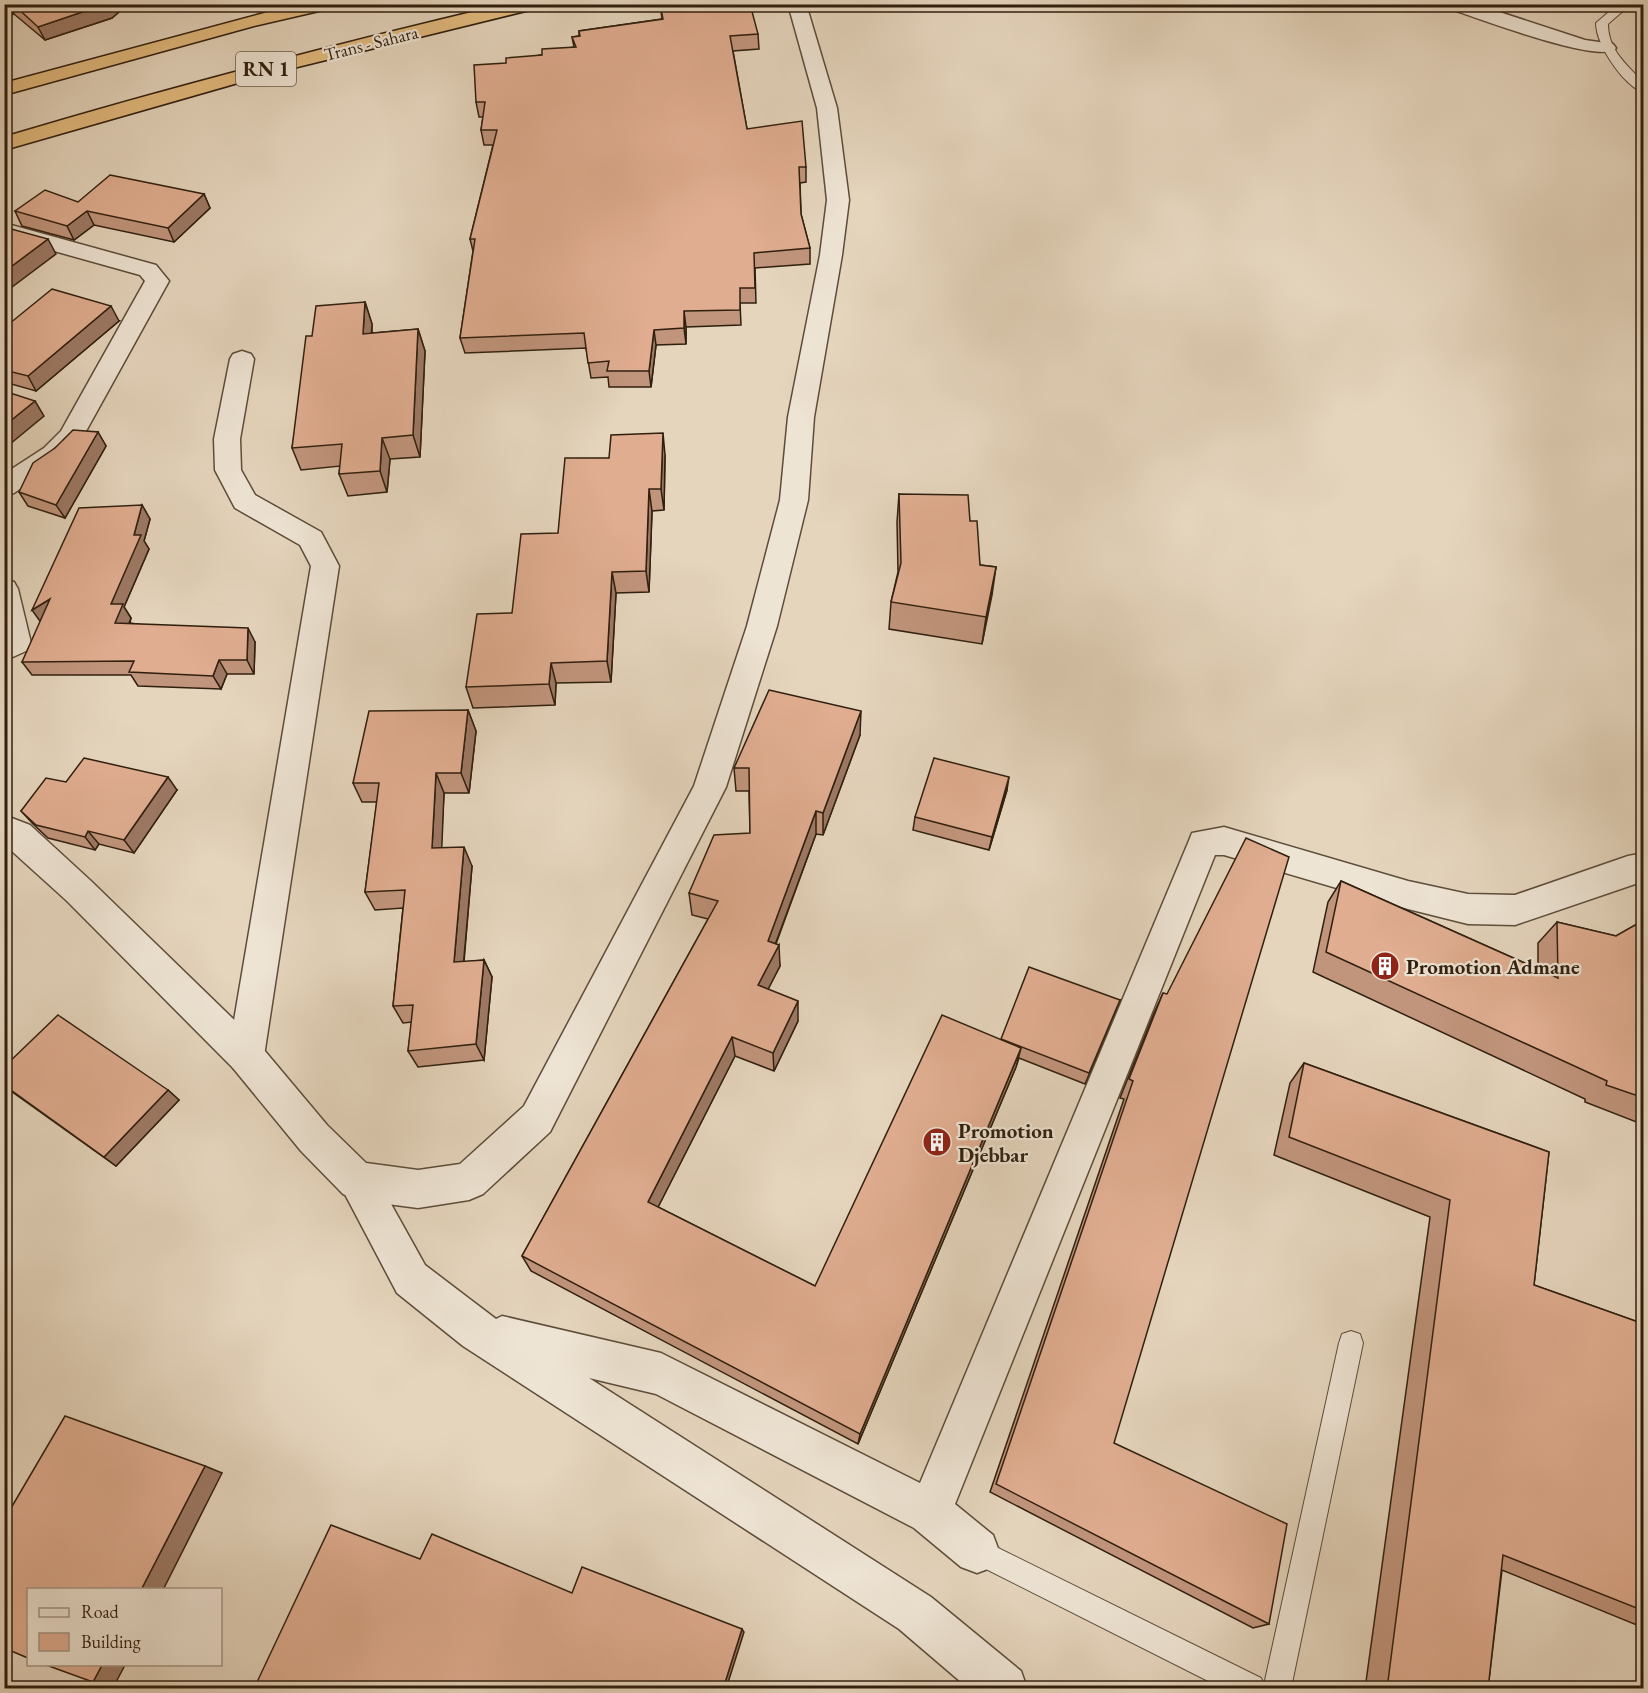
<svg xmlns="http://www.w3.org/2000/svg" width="1648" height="1693" font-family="'EB Garamond',serif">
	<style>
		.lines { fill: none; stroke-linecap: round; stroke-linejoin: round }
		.service-casing { stroke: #5d4c3a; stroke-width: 2 }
		.minor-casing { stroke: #5d4c3a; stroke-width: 3 }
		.tertiary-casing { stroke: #5d4c3a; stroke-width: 3 }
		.trunk-casing { stroke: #301f0f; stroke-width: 3 }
		.service { fill: #eee4d4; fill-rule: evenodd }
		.minor { fill: #eee4d4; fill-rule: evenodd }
		.tertiary { fill: #eee4d4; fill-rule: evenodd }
		.trunk { fill: #e2ba7e; fill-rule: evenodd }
		.wall { fill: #c1957c; stroke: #301f0f; stroke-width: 1.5 }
		.shaded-wall { fill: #9d7965; stroke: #301f0f; stroke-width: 1.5 }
		.building { fill: #e0ad90; stroke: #301f0f; stroke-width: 1.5 }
		.labels { text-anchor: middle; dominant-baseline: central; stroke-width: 4.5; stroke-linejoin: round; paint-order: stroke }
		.far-street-label { font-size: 18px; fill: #301f0f; stroke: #eee4d4 }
		.shield { fill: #eee4d4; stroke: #695a4a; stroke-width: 1.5 }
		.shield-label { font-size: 20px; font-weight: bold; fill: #301f0f }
		.poi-label { font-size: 21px; font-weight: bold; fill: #301f0f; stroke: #eee4d4; text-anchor: start }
	</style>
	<rect width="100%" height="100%" fill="#e5d5bd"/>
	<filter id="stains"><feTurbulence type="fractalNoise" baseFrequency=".00333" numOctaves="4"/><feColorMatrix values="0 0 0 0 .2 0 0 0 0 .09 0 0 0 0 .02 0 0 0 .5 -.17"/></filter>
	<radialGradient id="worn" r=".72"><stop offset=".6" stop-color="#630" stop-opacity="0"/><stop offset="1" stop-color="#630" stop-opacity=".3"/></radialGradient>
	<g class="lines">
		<g class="service-casing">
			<g id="service">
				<path d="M1618 4H1631L1608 24C1608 50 1627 65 1644 83V93C1623 85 1596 45 1596 23Z"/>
				<path d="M1351 1331 1360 1334 1363 1343 1291 1688H1222L968 1560 964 1551 968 1542 977 1538 986 1542 1261 1678 1264 1685 1339 1343 1342 1334Z"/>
			</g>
		</g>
		<g class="minor-casing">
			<g id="minor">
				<path d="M1446 4H1475L1585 40 1613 44 1616 48C1603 66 1472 16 1448 8Z"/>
				<path d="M4 223 156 265 169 281 80 442 62 460 14 493 4 496V474L44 448 61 431 145 281 140 275 4 237Z"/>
				<path d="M242 351 251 354 254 359 240 439 241 470 255 495 321 532 339 566 264 1056 259 1068 246 1073 233 1068 228 1056 311 566 300 545 235 508 215 470 214 439 230 359 233 354Z"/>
				<path d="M4 579 14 582 18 589 31 643 26 651 4 661Z"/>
				<path d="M1224 827 1408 881 1468 894 1515 895 1628 856 1644 853V881L1515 925 1468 924 1408 909 1224 855H1215L955 1504 993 1535 999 1551 993 1567 977 1573 961 1567 914 1528 656 1394 589 1378 931 1597 1021 1671 1027 1688H968L899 1629 463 1346 397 1293 338 1181 343 1168 357 1162 371 1168 425 1265 496 1319 502 1316 661 1353 920 1483 1188 843 1192 833Z"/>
			</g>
		</g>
		<g class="tertiary-casing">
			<path id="tertiary" d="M788 4H806L837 108 849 200 842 255 814 417 808 500 777 626 726 787 550 1132 483 1194 469 1200 418 1208 357 1200 343 1194 301 1151 233 1068 67 901 4 844V815L30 825 91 881 259 1044 327 1125 366 1163 418 1170 460 1164 524 1106 694 786 747 626 780 500 788 417 820 255 827 200 817 108Z"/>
		</g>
		<g class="trunk-casing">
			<g id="trunk">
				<path d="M298 4H334L332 8 254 26 4 95V83Z"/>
				<path d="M505 4H540L538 8 273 73 4 150V137C170 87 337 44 505 4Z"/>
			</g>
		</g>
		<use href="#service" class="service"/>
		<use href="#minor" class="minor"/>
		<use href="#tertiary" class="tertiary"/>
		<use href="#trunk" class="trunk"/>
	</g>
	<g class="wall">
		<path d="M4 4H128L112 18 45 40 14 14 4 17Z"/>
		<path d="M660 4 758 34 759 49 733 51 747 129 806 167V182L800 183 801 214 810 248V264L755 268 756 303H740L741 325 686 327V344L656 345 651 387H609L608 377 591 378 586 348 465 353 460 338 473 251 470 239 493 145H484L481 130 483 117H479L476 102 506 63 574 47 572 37 579 36V31L662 19Z"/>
		<path d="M204 194 210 208 174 242 94 225 74 240 22 226 15 211 78 202Z"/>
		<path d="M365 302 372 324V333L418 329 425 351 420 457 390 459 387 492 348 496 339 474 340 466 301 470 292 448 312 336Z"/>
		<path d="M119 321 36 391 4 382V328Z"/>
		<path d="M98 432 106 446 65 518 28 506 19 492 55 448Z"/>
		<path d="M665 455 664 510 652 511 649 592 616 593 611 682 556 683 555 705 473 708 466 687 512 613 558 533 609 458Z"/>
		<path d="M899 494 970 521 980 565 996 567 982 644 889 629 891 602 898 572 897 522Z"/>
		<path d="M142 505 150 519 144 541 149 549 124 607 131 618 130 623 255 642 254 674H227L221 689 138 686 131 675H32L22 662Z"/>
		<path d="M468 710 476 731 469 793H444L441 848 472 866 464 962 484 960 492 977 484 1060 418 1067 408 1051 412 1022 403 1023 393 1006 403 908 375 910 365 892 377 802H362L353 783Z"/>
		<path d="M860 735 823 835 816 834 776 944 780 966 768 989 798 1021 774 1071 735 1056 658 1207 815 1286 1001 1040 1120 1000 1085 1084 1019 1058 1016 1067 858 1444 531 1271 522 1256 708 919 692 915 689 893 750 833 749 791H736L734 768Z"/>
		<path d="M66 782 177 790 134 853 99 844 95 850 48 838 33 824 21 811Z"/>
		<path d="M1007 790 989 850 913 830 915 817Z"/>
		<path d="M1341 881 1538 969V943L1557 922 1616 936 1644 920V1125L1585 1102V1099L1313 972 1328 902Z"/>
		<path d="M1163 993 1114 1443 1269 1624 1253 1628 990 1492 1124 1099 1120 1098 1154 1013Z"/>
		<path d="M1304 1063 1549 1152 1534 1285 1644 1324V1628L1502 1570 1488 1689H1365L1430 1217 1274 1155 1290 1083Z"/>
		<path d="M4 1067 168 1090 179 1100 116 1166 4 1086Z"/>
	</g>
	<g class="shaded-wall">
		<path d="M4 4H10L14 14 4 17Z"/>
		<path d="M106 4H128L112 18 45 40 38 27Z"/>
		<path d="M204 194 210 208 174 242 168 228Z"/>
		<path d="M87 211 94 225 74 240 67 226Z"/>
		<path d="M48 239 56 254 4 293V272Z"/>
		<path d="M365 302 372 324 370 356 363 334Z"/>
		<path d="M111 306 119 321 36 391 28 376Z"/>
		<path d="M684 311 686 327V344L684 328Z"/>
		<path d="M418 329 425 351 420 457 413 435Z"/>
		<path d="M654 330 656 345 651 387 649 371Z"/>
		<path d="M35 401 44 416 4 449V426Z"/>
		<path d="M98 432 106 446 65 518 56 505Z"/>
		<path d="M663 433 665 455 664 510 661 489Z"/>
		<path d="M382 438 390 459 387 492 380 471Z"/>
		<path d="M649 489 652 511 649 592 646 571Z"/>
		<path d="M142 505 150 519 144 541 149 549 124 607 131 618 124 636 115 623 111 604 134 535Z"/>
		<path d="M996 567 992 595 982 644 986 617Z"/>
		<path d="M612 572 616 593 611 682 607 661Z"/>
		<path d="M50 599 42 624 32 610Z"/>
		<path d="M248 628 255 642 254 674 247 660Z"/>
		<path d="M219 660 227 674 221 689 213 676Z"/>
		<path d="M551 663 556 683 555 705 549 684Z"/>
		<path d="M468 710 476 731 469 793 461 773Z"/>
		<path d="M861 711 860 735 823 835V813Z"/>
		<path d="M436 773 444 793 441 867 432 848Z"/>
		<path d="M168 777 177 790 134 853 124 840Z"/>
		<path d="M1009 777 1007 790 989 850 992 837Z"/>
		<path d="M816 811V834L769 961 768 941Z"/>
		<path d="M88 831 99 844 95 850 85 837Z"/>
		<path d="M464 847 472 866 462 980 454 962Z"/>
		<path d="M779 945 780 966 760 1005 758 985Z"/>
		<path d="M484 960 492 977 484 1060 476 1044Z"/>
		<path d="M798 1001V1021L774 1071 773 1053Z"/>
		<path d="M732 1037 735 1056 653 1217 648 1202Z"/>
		<path d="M1021 1048 1016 1067 858 1444 860 1434Z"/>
		<path d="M168 1090 179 1100 116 1166 104 1157Z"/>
		<path d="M205 1466 222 1473 163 1590H141Z"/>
		<path d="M742 1629 744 1632 726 1689H723Z"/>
		<path d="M102 1665H125L115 1684 93 1682Z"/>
	</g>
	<g class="building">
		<path d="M13 4H106L38 27Z"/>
		<path d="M660 4H750L758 34 730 36 747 129 802 121 806 167H799L801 214 810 248 754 253 755 288H740V310L684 311V328L654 330 649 371H607L609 361 588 363 584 333 460 338 475 239H470L497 130H481L485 102H476L474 65 506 63V58L542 55V49L576 47 572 37 580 36 579 31 663 19Z"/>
		<path d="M110 175 204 194 168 228 87 211 67 226 15 211 45 190 78 202Z"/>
		<path d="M4 227 48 239 4 272Z"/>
		<path d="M52 289 111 306 28 376 4 370V328Z"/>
		<path d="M365 302 363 334 418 329 413 435 382 438 380 471 339 474 342 444 292 448 306 336H312L316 306Z"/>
		<path d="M4 391 35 401 4 426Z"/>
		<path d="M73 430 98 432 56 505 19 492 33 463 55 448Z"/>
		<path d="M663 433 661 489H649L646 571 612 572 607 661 551 663 549 684 466 687 477 614 512 613 521 534 558 533 565 458H609L611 435Z"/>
		<path d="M899 494 968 495 970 521H977L980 565 996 567 986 617 891 602 901 563Z"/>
		<path d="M142 505 134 535H141L111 604H123L115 623 248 628 247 660H219L213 676 129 672 134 661 22 662 50 599 32 610 79 508Z"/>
		<path d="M769 690 861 711 823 813 816 811 768 941 779 945 758 985 798 1001 773 1053 732 1037 648 1202 815 1286 942 1015 1021 1048 860 1434 522 1256 718 901 689 893 714 835 750 833 749 768H734Z"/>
		<path d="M468 710 461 773H436L432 848 464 847 454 962 484 960 476 1044 408 1051 413 1005 393 1006 405 890 365 892 379 783H353L369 711Z"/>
		<path d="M84 758 168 777 124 840 88 831 85 837 36 825 21 811 46 778 66 782Z"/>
		<path d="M934 758 1009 777 992 837 915 817Z"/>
		<path d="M1246 838 1289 857 1114 1443 1287 1524 1269 1624 996 1484 1133 1081 1129 1079 1163 993 1167 994Z"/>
		<path d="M1341 881 1558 978 1557 922 1616 936 1644 920V1098L1606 1085 1607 1081 1326 952Z"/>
		<path d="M1029 967 1120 1000 1089 1073 1001 1039Z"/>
		<path d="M58 1015 168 1090 104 1157 4 1085V1067Z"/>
		<path d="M1304 1063 1549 1152 1534 1285 1644 1324V1611L1503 1555 1488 1689H1387L1450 1200 1289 1137Z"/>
		<path d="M65 1416 205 1466 141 1590H28V1658L4 1648V1520Z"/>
		<path d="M331 1525 420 1559 432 1534 572 1593 582 1567 742 1629 723 1689H273L257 1682Z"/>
		<path d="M46 1665H102L93 1682Z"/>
	</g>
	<defs>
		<g id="building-disc" transform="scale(1.5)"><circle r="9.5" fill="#8f2418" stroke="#eee4d4"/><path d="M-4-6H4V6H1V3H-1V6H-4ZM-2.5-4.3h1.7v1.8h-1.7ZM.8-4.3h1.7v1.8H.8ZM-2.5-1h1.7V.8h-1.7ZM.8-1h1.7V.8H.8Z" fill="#fff"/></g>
	</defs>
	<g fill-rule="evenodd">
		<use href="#building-disc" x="1385" y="966"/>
		<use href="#building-disc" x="937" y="1142"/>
	</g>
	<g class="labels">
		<g class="far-street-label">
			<text transform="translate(371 43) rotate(-14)">Trans - Sahara</text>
		</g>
		<rect class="shield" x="236" y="52" width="60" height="34" rx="4.5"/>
		<g class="shield-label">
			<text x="266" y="69">RN 1</text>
		</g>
		<g class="poi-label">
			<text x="1406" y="966">Promotion Admane</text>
			<text x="958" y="1130">Promotion<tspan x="958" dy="24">Djebbar</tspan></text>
		</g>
	</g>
	<rect width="1648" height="1693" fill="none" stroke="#e5d5bd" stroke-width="24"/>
	<rect x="6" y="6" width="1636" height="1681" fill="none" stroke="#301f0f" stroke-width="3"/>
	<rect x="12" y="12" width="1624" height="1669" fill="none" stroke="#301f0f" stroke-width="1.5"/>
	<rect x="27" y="1588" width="195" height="78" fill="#eee4d4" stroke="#a29585" stroke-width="1.5"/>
	<rect x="39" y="1608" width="30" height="9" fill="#eee4d4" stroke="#a29585" stroke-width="1.5"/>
	<text x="81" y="1618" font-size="18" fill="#301f0f">Road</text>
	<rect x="39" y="1633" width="30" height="18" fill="#e0ad90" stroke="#a29585" stroke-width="1.5"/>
	<text x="81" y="1648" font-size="18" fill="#301f0f">Building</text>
	<rect width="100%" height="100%" filter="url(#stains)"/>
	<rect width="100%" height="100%" fill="url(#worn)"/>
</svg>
